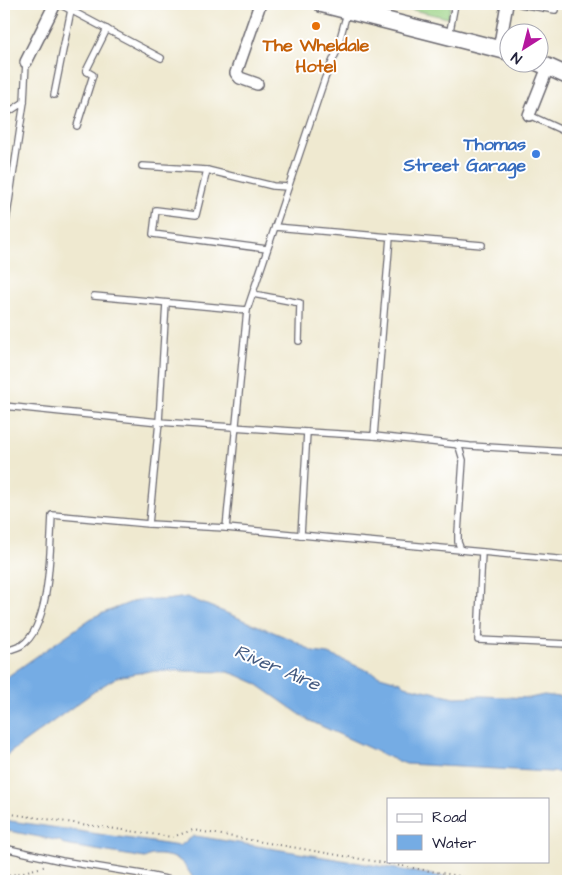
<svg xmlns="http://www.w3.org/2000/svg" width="572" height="885" font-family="'Architects Daughter',sans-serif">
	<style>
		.green { fill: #99d183; stroke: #5e7a5f }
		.water { fill: #75ace4; stroke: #4c6790 }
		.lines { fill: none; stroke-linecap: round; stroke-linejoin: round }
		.lane-casing { stroke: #6a686f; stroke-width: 8 }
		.street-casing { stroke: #6a686f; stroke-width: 14 }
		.secondary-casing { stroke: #6a686f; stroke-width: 19 }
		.path { stroke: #6a686f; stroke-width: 2; stroke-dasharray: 1 4; stroke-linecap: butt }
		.lane { stroke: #fff; stroke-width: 5.5 }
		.street { stroke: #fff; stroke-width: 11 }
		.secondary { stroke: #fff; stroke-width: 16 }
		.food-dot { fill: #e8710a; stroke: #fff; stroke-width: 2 }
		.shop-dot { fill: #3f7fe0; stroke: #fff; stroke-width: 2 }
		.labels { text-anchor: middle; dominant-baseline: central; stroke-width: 4; stroke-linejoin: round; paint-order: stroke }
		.food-label { font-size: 18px; font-weight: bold; fill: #c56008; stroke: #fff }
		.shop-label { font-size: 18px; font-weight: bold; fill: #366cbe; stroke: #fff; text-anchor: end }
		.water-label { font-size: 19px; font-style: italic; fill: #43597f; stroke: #fff }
	</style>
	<rect width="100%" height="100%" fill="#fff"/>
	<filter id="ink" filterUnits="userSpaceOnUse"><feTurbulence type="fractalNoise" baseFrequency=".02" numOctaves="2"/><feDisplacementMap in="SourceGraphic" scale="10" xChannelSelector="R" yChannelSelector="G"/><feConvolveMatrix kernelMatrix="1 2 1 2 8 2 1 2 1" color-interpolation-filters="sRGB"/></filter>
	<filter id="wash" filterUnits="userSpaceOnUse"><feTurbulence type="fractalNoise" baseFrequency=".0096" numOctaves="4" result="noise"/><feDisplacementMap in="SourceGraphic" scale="20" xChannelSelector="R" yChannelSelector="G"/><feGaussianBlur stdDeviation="1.12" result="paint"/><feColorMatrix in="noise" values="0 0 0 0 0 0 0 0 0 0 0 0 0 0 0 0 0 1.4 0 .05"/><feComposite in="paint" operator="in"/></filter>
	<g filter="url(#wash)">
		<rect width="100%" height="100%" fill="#efe9d0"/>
		<path class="green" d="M387 4H451L448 18Z"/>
		<g class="water">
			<path d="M187 597 293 640 313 652 329 654 380 676 401 682 405 686 455 697 482 696 530 698 544 695 568 698V773L406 764 391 758 308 720 255 683 237 675 228 672 183 671H150L117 677 99 688 4 757V679L93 617 137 600H166Z"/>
			<path d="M4 820 179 846 194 836 202 837 469 881H195C183 863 183 858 161 855 154 855 151 854 145 858L65 845 60 841 4 830Z"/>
		</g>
	</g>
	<g filter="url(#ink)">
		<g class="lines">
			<g class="lane-casing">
				<g id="lane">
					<path d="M59 4 161 58"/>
					<path d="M520 4 555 10 556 4"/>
					<path d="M347 13 336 53 325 78 247 310 226 528 568 560"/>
					<path d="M449 36 455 4"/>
					<path d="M54 95 71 10"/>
					<path d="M4 115 24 102"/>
					<path d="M529 115 568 133"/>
					<path d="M77 126 93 75 86 71 107 29"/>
					<path d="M142 166 207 170 273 186 288 187"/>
					<path d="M207 170 196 215 156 210 153 234 267 249"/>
					<path d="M275 227 390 237 374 436 307 432 301 535"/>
					<path d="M4 235 24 102 26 62"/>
					<path d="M390 237 482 245"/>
					<path d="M253 294 300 303 299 341"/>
					<path d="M94 296 247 310"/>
					<path d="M166 303 159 422 307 432"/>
					<path d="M4 406 159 422 149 524"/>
					<path d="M374 436 470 446 568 452"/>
					<path d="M456 444 459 447 463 460 458 533V542L461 550"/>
					<path d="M482 552 478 640 568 644"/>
					<path d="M4 652C9 650 17 648 22 645 51 626 50 547 52 515L149 524 226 528"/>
					<path d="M4 848 62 861 142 874 175 881"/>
				</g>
			</g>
			<g class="street-casing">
				<g id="street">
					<path d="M499 49 507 4"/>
					<path d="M26 62 55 4"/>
					<path d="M257 84 240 78 236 73 260 4"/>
					<path d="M529 115 548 67"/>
				</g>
			</g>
			<g class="secondary-casing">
				<g id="secondary">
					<path d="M322 4 510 52"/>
					<path d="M537 62 568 76"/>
				</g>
			</g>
			<g class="path">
				<path d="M4 813 172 837 193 830 488 881"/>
				<path d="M4 877 47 866"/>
			</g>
			<use href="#lane" class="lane"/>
			<use href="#street" class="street"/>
			<use href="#secondary" class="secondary"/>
		</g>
	</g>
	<circle class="food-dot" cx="316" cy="26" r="5"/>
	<circle class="shop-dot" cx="536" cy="154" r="5"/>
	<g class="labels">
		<g class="food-label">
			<text x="316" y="45">The Wheldale<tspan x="316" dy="21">Hotel</tspan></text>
		</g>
		<g class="shop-label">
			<text x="526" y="144">Thomas<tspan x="526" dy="21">Street Garage</tspan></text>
		</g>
		<g class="water-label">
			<text transform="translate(277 668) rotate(23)">River Aire</text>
		</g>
	</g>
	<rect width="572" height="885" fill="none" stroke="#fff" stroke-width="20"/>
	<rect x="387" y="798" width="162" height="65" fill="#ffffff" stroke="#a7a7b1"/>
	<rect x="397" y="814" width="25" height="8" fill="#ffffff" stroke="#a7a7b1"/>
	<text x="432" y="822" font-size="15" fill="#22223b">Road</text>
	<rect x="397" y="835" width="25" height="15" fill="#75ace4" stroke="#a7a7b1"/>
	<text x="432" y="848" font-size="15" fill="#22223b">Water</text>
	<g transform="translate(524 48) rotate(216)"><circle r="24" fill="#ffffff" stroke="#a7a7b1"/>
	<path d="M0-4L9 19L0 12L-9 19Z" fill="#b5179e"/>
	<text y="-8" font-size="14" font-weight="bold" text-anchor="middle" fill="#22223b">N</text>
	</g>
</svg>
